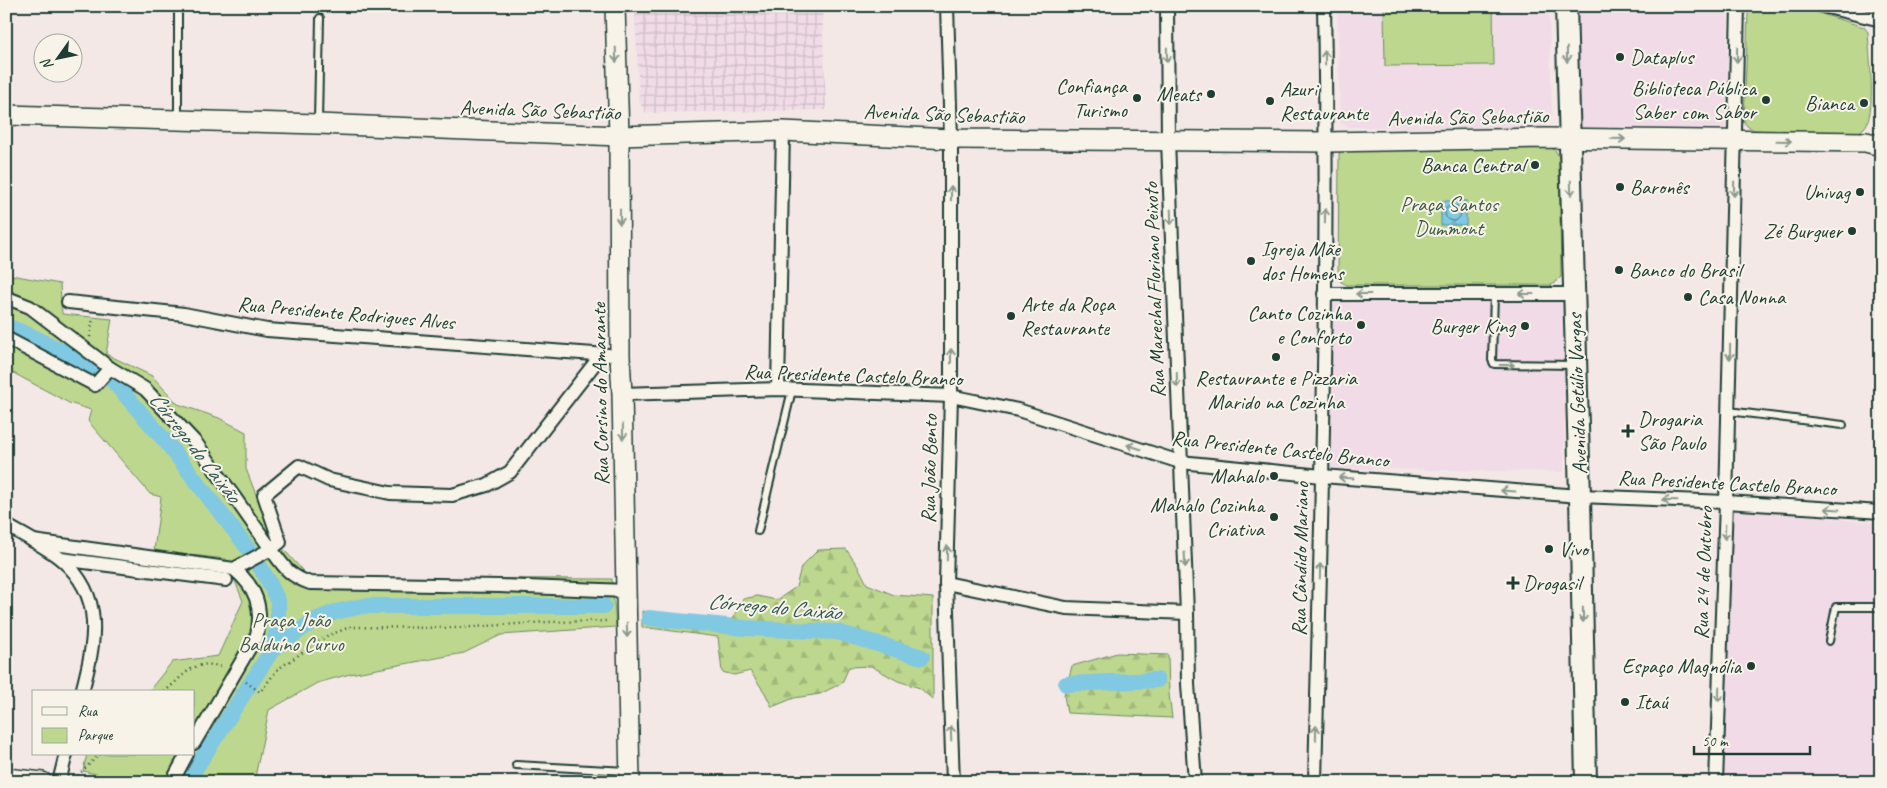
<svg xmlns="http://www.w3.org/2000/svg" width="1887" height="788" font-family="Caveat,sans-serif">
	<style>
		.built { fill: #f0dbe6 }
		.industrial { fill: url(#industrial-grid) }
		.forest { fill: url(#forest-firs); stroke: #6e8a61 }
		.park { fill: #bdd78e; stroke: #6e8a61 }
		.water { fill: url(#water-ripples); stroke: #5a909c }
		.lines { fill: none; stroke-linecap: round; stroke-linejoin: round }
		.shore { stroke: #46757a; stroke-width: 1 }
		.canal { stroke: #81c8e2; stroke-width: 16 }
		.lane-casing { stroke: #1f3d34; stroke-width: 10 }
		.street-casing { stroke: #1f3d34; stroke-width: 16 }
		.secondary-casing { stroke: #1f3d34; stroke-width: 22 }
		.primary-casing { stroke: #1f3d34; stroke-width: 24 }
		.path { stroke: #1f3d34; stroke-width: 2.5; stroke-dasharray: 1 4; stroke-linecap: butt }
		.lane { stroke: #f7f3e8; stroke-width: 6 }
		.street { stroke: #f7f3e8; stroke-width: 12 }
		.secondary { stroke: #f7f3e8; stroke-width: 19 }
		.primary { stroke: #f7f3e8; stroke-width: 20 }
		.oneway { stroke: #8b988e }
		.poi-dot { fill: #1f3d34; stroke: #f7f3e8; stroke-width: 2 }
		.labels { text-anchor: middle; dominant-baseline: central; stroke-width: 4; stroke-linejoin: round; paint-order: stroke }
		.poi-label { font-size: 21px; fill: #1f3d34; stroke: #f7f3e8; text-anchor: end }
		.street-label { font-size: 21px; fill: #1f3d34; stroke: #f7f3e8 }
		.park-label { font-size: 21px; fill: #3f5c46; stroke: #f7f3e8 }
		.water-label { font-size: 22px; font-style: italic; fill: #335957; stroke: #f7f3e8 }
	</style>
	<defs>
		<pattern id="industrial-grid" width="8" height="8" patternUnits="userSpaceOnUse" patternTransform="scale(1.25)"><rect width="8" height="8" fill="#f0dbe6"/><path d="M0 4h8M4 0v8" fill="none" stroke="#cdbdc6"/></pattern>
		<pattern id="forest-firs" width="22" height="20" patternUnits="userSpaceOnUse" patternTransform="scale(1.25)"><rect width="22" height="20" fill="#bdd78e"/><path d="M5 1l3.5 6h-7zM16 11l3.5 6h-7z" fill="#a2b97b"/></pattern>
		<pattern id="water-ripples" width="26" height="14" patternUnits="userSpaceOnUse" patternTransform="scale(1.25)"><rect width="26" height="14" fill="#81c8e2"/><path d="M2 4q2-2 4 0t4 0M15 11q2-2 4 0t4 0" fill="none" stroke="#69a4b8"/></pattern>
	</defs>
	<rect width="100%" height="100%" fill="#f4e8e7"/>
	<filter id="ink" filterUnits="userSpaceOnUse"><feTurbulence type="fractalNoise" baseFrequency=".02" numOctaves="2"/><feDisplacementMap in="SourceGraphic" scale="10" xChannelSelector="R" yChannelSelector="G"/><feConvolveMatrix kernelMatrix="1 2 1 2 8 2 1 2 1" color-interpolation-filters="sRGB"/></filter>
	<g filter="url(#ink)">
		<g class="built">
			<path d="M1337 6H1549L1552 117 1545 129 1348 127 1340 123Z"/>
			<path d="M1576 6H1728L1726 133 1578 128Z"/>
			<path d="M1325 296 1566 300 1564 472 1323 468Z"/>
			<path d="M1729 508 1881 523V782H1720Z"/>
		</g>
		<path class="industrial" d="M635 6H822L826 110 646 113 639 102Z"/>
		<g class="forest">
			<path d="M846 549 859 568 867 584 894 595 933 598V700L920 688 898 681 871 666 849 667 842 683 820 694 794 698 772 707 765 693 750 671 734 675 722 672 718 637 642 627V611L731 621 743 599 757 596 777 600 796 587 801 567 818 550Z"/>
			<path d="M1117 653 1168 655 1169 694 1172 718 1067 713 1064 695 1072 666Z"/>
		</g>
		<g class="park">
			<path d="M1384 6H1493L1494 65 1385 66Z"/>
			<path d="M1751 6H1796L1864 27 1868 32C1869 51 1877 116 1864 128 1859 134 1850 135 1843 136L1754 130 1748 127 1744 122 1748 14Z"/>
			<path d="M1548 147 1555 150 1559 157 1561 277 1552 285H1347L1341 282 1338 277 1339 154 1341 150Z"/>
			<path d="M6 274 60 284 62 314 112 319 106 354 152 376 178 404 219 418 246 432V469L272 536 309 578 612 579 616 627 501 635 464 653 350 674 317 683 269 710 254 782H130L83 771 87 754H194V692H148L172 662 218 656 243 601 226 559 154 551 161 497 150 494 88 421 91 410 69 403 6 369Z"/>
		</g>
		<rect class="water" x="1441" y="201" width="25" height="24"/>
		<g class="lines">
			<circle class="shore" cx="1453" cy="213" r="8"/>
			<g class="canal">
				<path d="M6 326 29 335 87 363 113 381 167 443 253 555 268 580 278 601V625L272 650"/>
				<path d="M649 618 745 628 837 632 922 657"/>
				<path d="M1066 684 1157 680"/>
				<path d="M188 780 272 650 313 621 335 612 363 606H604"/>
			</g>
			<g class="lane-casing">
				<g id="lane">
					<path d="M178 6V119"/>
					<path d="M318 121 320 18"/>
					<path d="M1494 294 1492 360 1494 364 1575 365"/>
					<path d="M1728 411 1843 425"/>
					<path d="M758 531 792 390"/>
					<path d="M1829 641 1836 607H1881"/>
					<path d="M516 765 627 771"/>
				</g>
			</g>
			<g class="street-casing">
				<g id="street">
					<path d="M947 6 951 139V396L946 583 953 782"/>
					<path d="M1167 6 1168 141 1187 613 1188 684 1195 782"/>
					<path d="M1823 6 1881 20"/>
					<path d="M1324 294H1574"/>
					<path d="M6 300 10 299 30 307 110 368 145 389 196 443 271 549 280 542 264 495 299 466 329 480 390 493 452 495 487 485 510 472 602 354"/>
					<path d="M68 302 184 314 267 330 608 355"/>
					<path d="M6 338 95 385 110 368"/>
					<path d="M778 389 783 131"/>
					<path d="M622 394 778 389 951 396 1018 410 1180 462 1322 476 1580 496 1726 502 1881 512"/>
					<path d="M6 525C24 536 47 547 62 560 105 597 95 642 82 692"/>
					<path d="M33 541 234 569C256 587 263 607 257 635L194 743"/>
					<path d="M61 559 226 580"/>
					<path d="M234 569 271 549C284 567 289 576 310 583L500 586 626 591"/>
					<path d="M946 583 1066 608 1187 613"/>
					<path d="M59 782 66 754"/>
					<path d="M172 782 187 754"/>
					<path d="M1315 782C1321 523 1329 265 1324 6"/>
					<path d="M1716 782 1726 502 1738 6"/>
				</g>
			</g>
			<g class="secondary-casing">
				<g id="secondary">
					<path d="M615 6 619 136 620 356 622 394 630 782"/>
					<path d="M6 115 318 124 619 136 783 131 951 139 1327 142 1545 138 1866 142 1881 146"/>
					<path d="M6 778 42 782"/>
				</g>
			</g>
			<g class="primary-casing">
				<path id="primary" d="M1566 6 1580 496 1586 782"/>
			</g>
			<g class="path">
				<path d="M90 337 93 318"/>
				<path d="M246 682 260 692 278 669 327 636 350 627 457 628 547 622 609 621"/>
				<path d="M164 692C185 675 193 658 222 667"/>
				<path d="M74 779 100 754"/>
			</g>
			<use href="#lane" class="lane"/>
			<use href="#street" class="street"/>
			<use href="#secondary" class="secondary"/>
			<use href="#primary" class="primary"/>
		</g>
		<defs><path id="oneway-shaft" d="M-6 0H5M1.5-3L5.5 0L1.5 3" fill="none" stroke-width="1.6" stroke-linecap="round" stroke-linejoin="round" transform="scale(1.25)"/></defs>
		<g class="oneway">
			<use href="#oneway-shaft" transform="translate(616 55) rotate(88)"/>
			<use href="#oneway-shaft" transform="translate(1167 55) rotate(89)"/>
			<use href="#oneway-shaft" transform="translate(1567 55) rotate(89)"/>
			<use href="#oneway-shaft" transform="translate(1737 55) rotate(91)"/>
			<use href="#oneway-shaft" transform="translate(1325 58) rotate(-91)"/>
			<use href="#oneway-shaft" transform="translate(1618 139) rotate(1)"/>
			<use href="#oneway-shaft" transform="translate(1784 141) rotate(1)"/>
			<use href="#oneway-shaft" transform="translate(1571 188) rotate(88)"/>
			<use href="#oneway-shaft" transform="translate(1734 189) rotate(91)"/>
			<use href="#oneway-shaft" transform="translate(951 193) rotate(-90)"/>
			<use href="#oneway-shaft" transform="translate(1325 216) rotate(-89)"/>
			<use href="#oneway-shaft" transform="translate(620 217) rotate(90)"/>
			<use href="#oneway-shaft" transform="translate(1171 217) rotate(88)"/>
			<use href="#oneway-shaft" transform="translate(1363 294) rotate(-180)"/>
			<use href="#oneway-shaft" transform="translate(1526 294) rotate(-180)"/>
			<use href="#oneway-shaft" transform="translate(1730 352) rotate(91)"/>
			<use href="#oneway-shaft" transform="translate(951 356) rotate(-90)"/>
			<use href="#oneway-shaft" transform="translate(1507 365)"/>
			<use href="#oneway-shaft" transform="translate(1177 380) rotate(88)"/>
			<use href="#oneway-shaft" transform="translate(623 432) rotate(89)"/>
			<use href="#oneway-shaft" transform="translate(1134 447) rotate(-162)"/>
			<use href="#oneway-shaft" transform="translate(1346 478) rotate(-176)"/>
			<use href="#oneway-shaft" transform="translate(1508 491) rotate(-176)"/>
			<use href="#oneway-shaft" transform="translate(1670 500) rotate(-178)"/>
			<use href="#oneway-shaft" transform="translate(1832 509) rotate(-176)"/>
			<use href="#oneway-shaft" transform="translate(1725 532) rotate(92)"/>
			<use href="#oneway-shaft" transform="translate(947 553) rotate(-89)"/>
			<use href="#oneway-shaft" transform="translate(1185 560) rotate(87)"/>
			<use href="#oneway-shaft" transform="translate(1320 571) rotate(-89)"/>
			<use href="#oneway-shaft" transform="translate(1583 615) rotate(89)"/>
			<use href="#oneway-shaft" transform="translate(627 630) rotate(89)"/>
			<use href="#oneway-shaft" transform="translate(1719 694) rotate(92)"/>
			<use href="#oneway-shaft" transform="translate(951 733) rotate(-92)"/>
			<use href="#oneway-shaft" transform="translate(1316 733) rotate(-89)"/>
		</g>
	</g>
	<g class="poi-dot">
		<circle cx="1620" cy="57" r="5"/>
		<circle cx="1211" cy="94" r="5"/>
		<circle cx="1137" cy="98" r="5"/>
		<circle cx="1766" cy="100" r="5"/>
		<circle cx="1270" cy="101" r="5"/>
		<circle cx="1864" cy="103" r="5"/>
		<circle cx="1535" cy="165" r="5"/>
		<circle cx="1620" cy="187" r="5"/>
		<circle cx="1860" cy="192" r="5"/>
		<circle cx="1852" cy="231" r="5"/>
		<circle cx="1251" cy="261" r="5"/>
		<circle cx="1619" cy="270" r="5"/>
		<circle cx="1688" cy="297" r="5"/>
		<circle cx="1011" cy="316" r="5"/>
		<circle cx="1361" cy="325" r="5"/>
		<circle cx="1525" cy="326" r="5"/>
		<circle cx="1276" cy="357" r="5"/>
		<path d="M1625.5 423.5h5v5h5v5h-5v5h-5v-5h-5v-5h5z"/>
		<circle cx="1274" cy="476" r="5"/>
		<circle cx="1274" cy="517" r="5"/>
		<circle cx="1549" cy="549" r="5"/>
		<path d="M1510.5 575.5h5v5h5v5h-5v5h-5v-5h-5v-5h5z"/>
		<circle cx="1751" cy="666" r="5"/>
		<circle cx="1625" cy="702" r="5"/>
	</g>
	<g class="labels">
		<g class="poi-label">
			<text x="1630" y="57" text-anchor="start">Dataplus</text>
			<text x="1127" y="86">Confiança<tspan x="1127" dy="24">Turismo</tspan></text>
			<text x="1756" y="88">Biblioteca Pública<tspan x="1756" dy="24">Saber com Sabor</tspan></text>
			<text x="1280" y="89" text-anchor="start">Azuri<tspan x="1280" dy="24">Restaurante</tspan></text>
			<text x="1201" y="94">Meats</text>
			<text x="1854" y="103">Bianca</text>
			<text x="1525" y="165">Banca Central</text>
			<text x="1630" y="187" text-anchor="start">Baronês</text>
			<text x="1850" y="192">Univag</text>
			<text x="1842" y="231">Zé Burguer</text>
			<text x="1261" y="249" text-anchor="start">Igreja Mãe<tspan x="1261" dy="24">dos Homens</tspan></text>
			<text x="1629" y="270" text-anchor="start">Banco do Brasil</text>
			<text x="1698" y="297" text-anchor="start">Casa Nonna</text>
			<text x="1021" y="304" text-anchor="start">Arte da Roça<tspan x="1021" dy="24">Restaurante</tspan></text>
			<text x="1351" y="313">Canto Cozinha<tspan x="1351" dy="24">e Conforto</tspan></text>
			<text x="1515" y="326">Burger King</text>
			<text x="1276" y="378" text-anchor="middle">Restaurante e Pizzaria<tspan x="1276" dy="24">Marido na Cozinha</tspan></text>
			<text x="1638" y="419" text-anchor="start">Drogaria<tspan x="1638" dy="24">São Paulo</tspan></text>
			<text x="1264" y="476">Mahalo</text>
			<text x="1264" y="505">Mahalo Cozinha<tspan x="1264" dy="24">Criativa</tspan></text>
			<text x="1559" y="549" text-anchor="start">Vivo</text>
			<text x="1523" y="583" text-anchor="start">Drogasil</text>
			<text x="1741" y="666">Espaço Magnólia</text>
			<text x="1635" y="702" text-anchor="start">Itaú</text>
		</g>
		<g class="street-label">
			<text transform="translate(540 110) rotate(2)">Avenida São Sebastião</text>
			<text transform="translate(944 114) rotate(2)">Avenida São Sebastião</text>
			<text transform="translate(1468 117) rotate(-1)">Avenida São Sebastião</text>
			<text transform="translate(1154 290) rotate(-92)">Rua Marechal Floriano Peixoto</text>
			<text transform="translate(346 313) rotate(5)">Rua Presidente Rodrigues Alves</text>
			<text transform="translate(853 375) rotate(2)">Rua Presidente Castelo Branco</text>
			<text transform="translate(600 394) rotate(-91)">Rua Corsino do Amarante</text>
			<text transform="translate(1577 394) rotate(-92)">Avenida Getúlio Vargas</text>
			<text transform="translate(1280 449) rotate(6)">Rua Presidente Castelo Branco</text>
			<text transform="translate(929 469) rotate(-89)">Rua João Bento</text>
			<text transform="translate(1727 483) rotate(3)">Rua Presidente Castelo Branco</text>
			<text transform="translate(1300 559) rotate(-89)">Rua Cândido Mariano</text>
			<text transform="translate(1703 573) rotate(-88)">Rua 24 de Outubro</text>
		</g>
		<g class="park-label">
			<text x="1449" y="204">Praça Santos<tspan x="1449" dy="24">Dummont</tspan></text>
			<text x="291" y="620">Praça João<tspan x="291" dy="24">Balduíno Curvo</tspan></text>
		</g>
		<g class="water-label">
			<text transform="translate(195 447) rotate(52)">Córrego do Caixão</text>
			<text transform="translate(774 607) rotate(5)">Córrego do Caixão</text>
		</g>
	</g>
	<rect width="1887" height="788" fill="none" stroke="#f7f3e8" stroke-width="25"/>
	<rect x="12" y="12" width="1862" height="763" fill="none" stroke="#1f3d34" stroke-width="2" filter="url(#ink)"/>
	<rect x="32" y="690" width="162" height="65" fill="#f7f3e8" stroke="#a1aaa0"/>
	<rect x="42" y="707" width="25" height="8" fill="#f7f3e8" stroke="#a1aaa0"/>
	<text x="78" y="716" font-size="15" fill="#1f3d34">Rua</text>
	<rect x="42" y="728" width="25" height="15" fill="#bdd78e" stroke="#a1aaa0"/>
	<text x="78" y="740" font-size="15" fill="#1f3d34">Parque</text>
	<g transform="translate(58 58) rotate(237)"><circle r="24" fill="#f7f3e8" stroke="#a1aaa0"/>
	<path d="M0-4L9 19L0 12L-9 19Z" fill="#1f3d34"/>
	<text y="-8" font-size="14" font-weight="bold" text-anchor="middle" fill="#1f3d34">N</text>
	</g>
	<path d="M1694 746v8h116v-8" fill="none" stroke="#1f3d34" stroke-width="2.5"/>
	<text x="1702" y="746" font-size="15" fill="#1f3d34" stroke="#f7f3e8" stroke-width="4" paint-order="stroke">50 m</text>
</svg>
